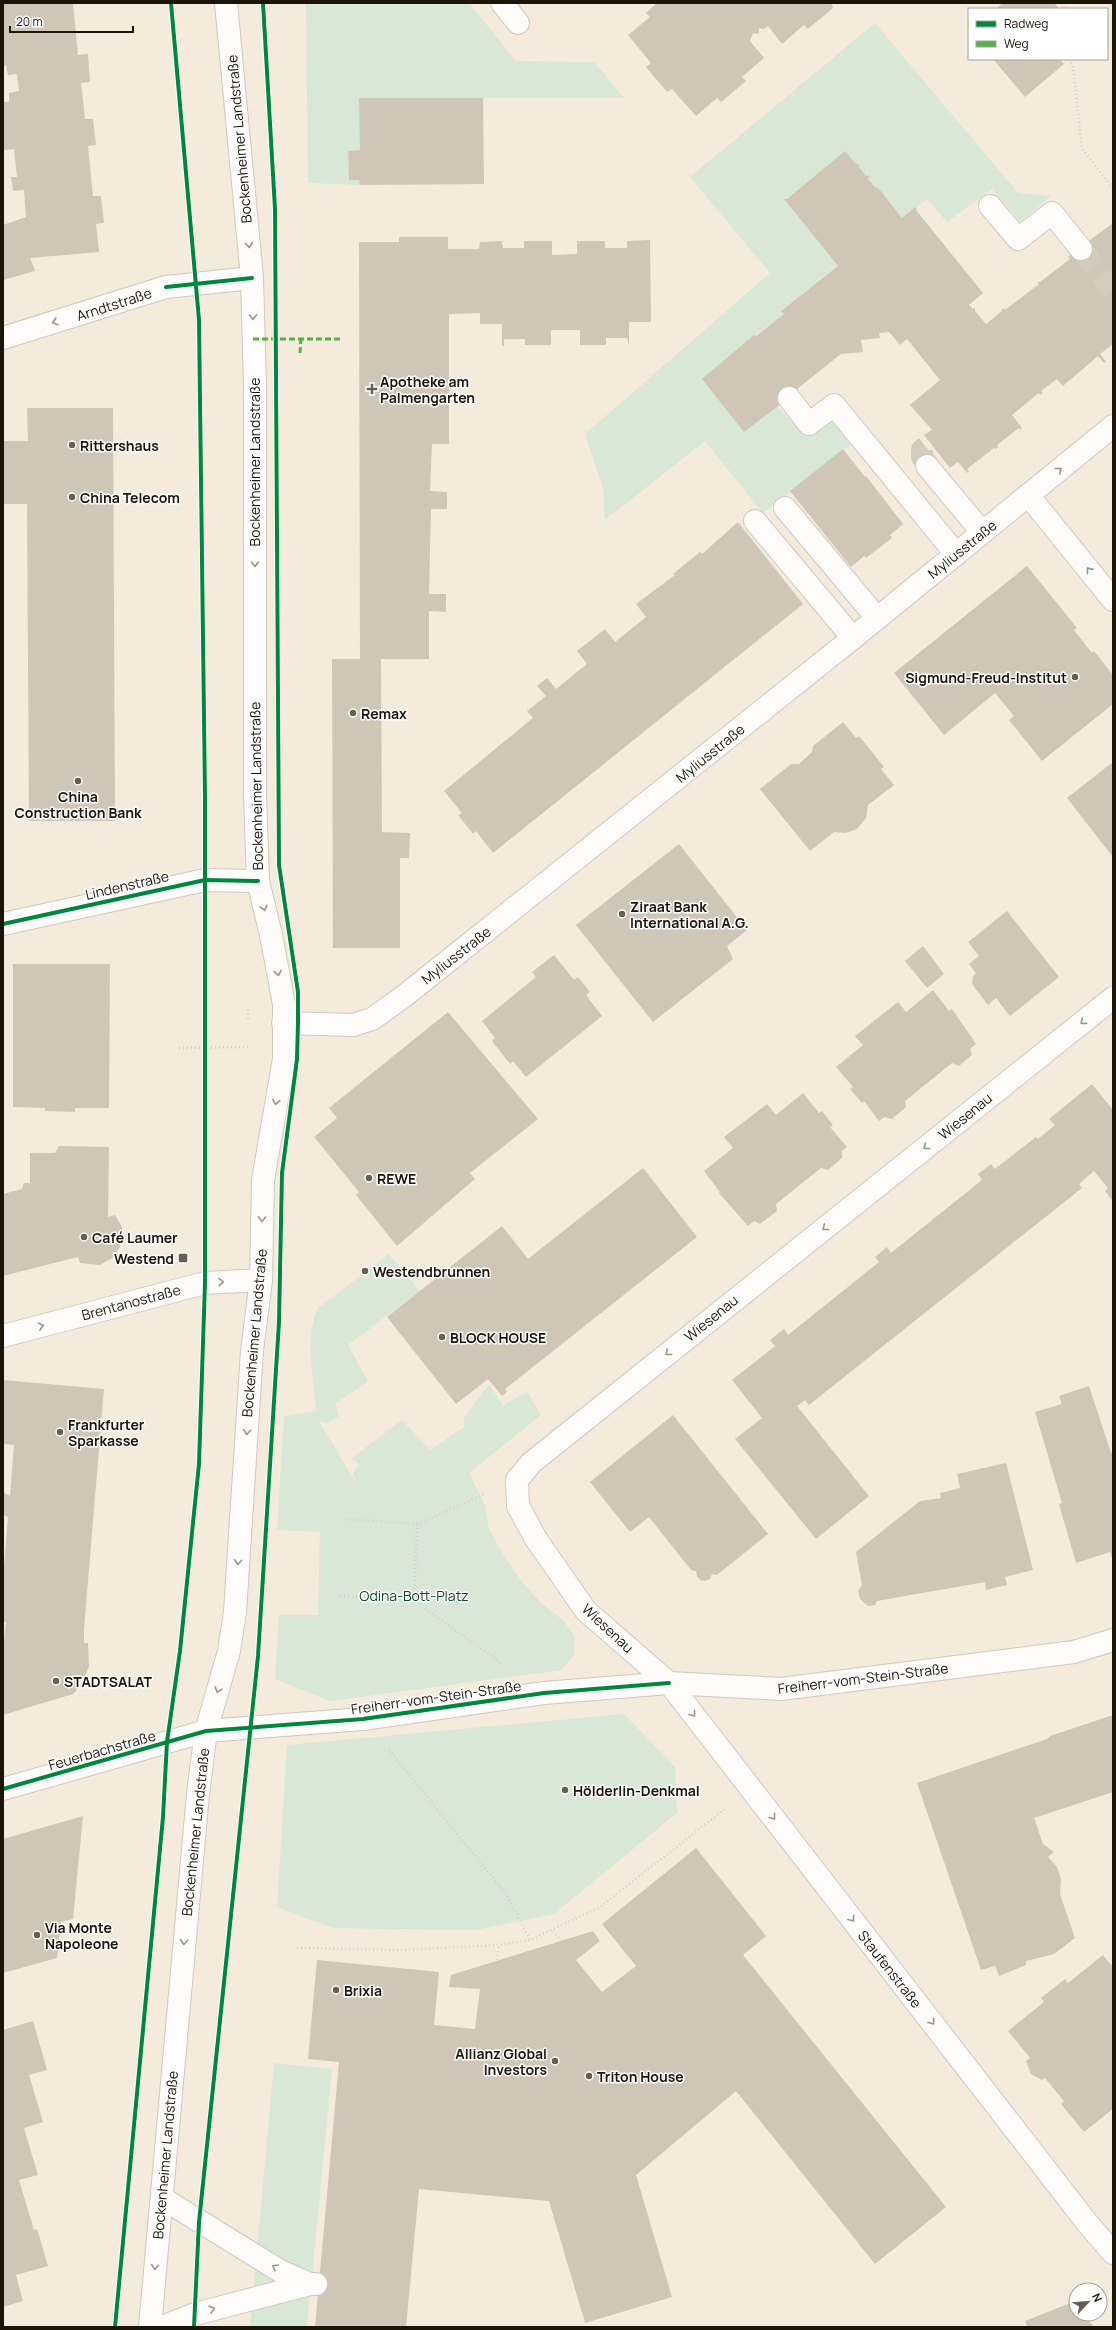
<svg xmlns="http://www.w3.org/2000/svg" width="1116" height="2330" font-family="Manrope,sans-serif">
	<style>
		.green { fill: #d8e7d6 }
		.building { fill: #cfc6b7 }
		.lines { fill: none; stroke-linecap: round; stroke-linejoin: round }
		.minor-tunnel { stroke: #d3cbbc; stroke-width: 22; stroke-dasharray: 22 11; stroke-linecap: butt }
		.minor-casing { stroke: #d0c8bb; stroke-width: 24 }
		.major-casing { stroke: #d0c8bb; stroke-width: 24 }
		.path { stroke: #d3d0cc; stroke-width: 2.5; stroke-dasharray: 1 3; stroke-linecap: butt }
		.minor { stroke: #fdfcfa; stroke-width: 22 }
		.major { stroke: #fdfcfa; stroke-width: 22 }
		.quiet { stroke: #55b144; stroke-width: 3; stroke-dasharray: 6 3; stroke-linecap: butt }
		.cycleway-casing { stroke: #fff; stroke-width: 6 }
		.cycleway { stroke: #00873e; stroke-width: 4 }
		.oneway { stroke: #97948d }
		.poi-dot { fill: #675f52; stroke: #fff; stroke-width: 1.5 }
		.labels { text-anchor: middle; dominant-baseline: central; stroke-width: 3; stroke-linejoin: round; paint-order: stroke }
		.street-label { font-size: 14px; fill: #1b1408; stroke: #fff }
		.poi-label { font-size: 14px; font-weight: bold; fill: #1b1408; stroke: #fff; text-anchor: start }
		.park-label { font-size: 14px; fill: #0c472f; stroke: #fff }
	</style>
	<rect width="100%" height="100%" fill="#f4ebdc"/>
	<g class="green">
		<path d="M306 3H469L516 61 594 62 624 98H360V150L348 151 349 179 359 180 360 185 308 183Z"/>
		<path d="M875 23 1018 193 1051 196 1020 221 992 189 947 222 927 199 902 218 880 190 877 187 876 188 868 179 870 178 868 175 866 176 859 167 860 166 857 163 856 164 845 151 843 152 844 154 787 199H784L838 266 781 310 784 314 734 351 778 407 805 436 835 413 858 439 763 513 705 441 605 520 603 488 585 434 770 273 690 177Z"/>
		<path d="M389 1254 420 1291 348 1345 368 1381 335 1404 339 1416 328 1423 319 1421 356 1483 353 1474 359 1464 352 1458 402 1420 430 1450 464 1427V1418L489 1384 503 1406 527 1391 541 1415 469 1473 485 1505 489 1529 504 1556 523 1583 542 1604 564 1621 575 1637 574 1655 562 1670 330 1701 275 1679 279 1615H318L320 1532 277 1530 284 1416 316 1411C314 1379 304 1338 318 1308Z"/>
		<path d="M624 1714 675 1767 677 1813 554 1914 476 1930 333 1928 277 1907 287 1745Z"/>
		<path d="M274 2063 332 2069 307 2327H250Z"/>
	</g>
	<g class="building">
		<path d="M3 3H73L78 55 88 54 90 82 81 83 85 119H93L96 145 88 146 93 196H101L104 223 96 224 99 252 30 258 35 271 3 280V225L26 217 24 190 13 191 11 177H17L14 149 4 150 3 141V102H9V93L19 91 17 74 8 75 6 65 3 66Z"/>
		<path d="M657 3H831L833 8 808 29 804 25 782 44 768 26 764 29 759 28V34L753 33 750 41 764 58 742 77 746 81 721 102 717 98 696 116 672 89 667 92 646 67 651 63 628 35 650 17 646 13Z"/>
		<path d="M1003 3H1055L1059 9H996Z"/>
		<path d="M993 59H1059L1064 64 1025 97Z"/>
		<path d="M359 98H483L484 184 360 185 359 180H349L348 151 360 150Z"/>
		<path d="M845 151 856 164 857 163 860 166 859 167 866 176 868 175 870 178 868 179 876 188 877 187 880 190 902 218 915 207 917 209 916 210 983 293 969 305 973 309 975 307V311L986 324 1002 311 1001 310 1004 308 1005 310 1039 284 1037 282H1040L1070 259 1068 257 1070 255 1113 223V344L1100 354 1106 362 1104 363 1098 356 1063 386 1057 379 1041 391 1043 393 1040 395 1039 393 1012 415 1022 428 1020 430 1019 428 997 445 998 447 996 449 994 448 967 469 969 471 967 473 958 462 950 468 924 435 932 430 910 405 940 380 907 339 900 345 889 332 879 333 880 338 861 340 863 352 841 354 797 389 799 390 744 432 702 379 754 335 756 336 784 314 781 311 838 266 784 199H787Z"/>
		<path d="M399 237H448V249H479L480 242 502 241 503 248H524V241H552V255L577 254V241H605V248H627V241L650 240 651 322H629V345L627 338H606V345H580V330H551V345H525V339H504V346H502V324H480V313L449 314V444H432L430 491 447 492V509H431L429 594H446V612L429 611V659H381L382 832 410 833 409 858H400V948H333L332 659H360L359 242H399Z"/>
		<path d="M27 408H113L115 821H29L27 504H3V441H28Z"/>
		<path d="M843 449 865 477 866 476 903 524 890 535 892 538 866 558 864 556 851 567 790 491Z"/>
		<path d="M738 522 803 604 493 853 476 831 473 834 458 815 462 813 444 791 533 718 527 711 546 696 537 686 547 678 556 689 587 664 577 651 605 629 615 642 646 617 636 604 675 575 673 574 700 552 702 554Z"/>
		<path d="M1027 566 1077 628 1074 630 1092 653 1094 651 1113 675V704L1042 761 1009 720 1014 716 995 693 944 735 894 673Z"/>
		<path d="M843 722 856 738 859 736 884 767 881 769 894 785 868 805 866 818 857 829 846 833 834 832 810 851 760 789 791 764H799L812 752 813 746Z"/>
		<path d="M1113 762V857L1067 798Z"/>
		<path d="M679 844 747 930 727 946 733 959 653 1022 576 925Z"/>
		<path d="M1007 911 1059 977 1010 1016 996 998 988 1005 975 988 972 983 973 976 976 973 969 964 979 956 968 942Z"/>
		<path d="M923 946 944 974 927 988 905 961Z"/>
		<path d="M554 955 574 980 578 977 590 992 586 995 602 1016 526 1077 513 1061 510 1064 492 1041 495 1038 482 1021 536 977 532 972Z"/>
		<path d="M13 964H110L109 1108H75V1112L45 1111V1108L13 1107Z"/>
		<path d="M933 990 949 1011 952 1009 976 1044 970 1049 972 1055 959 1066 952 1063 905 1101 906 1107 892 1119 884 1117 879 1121 864 1101 862 1103 850 1089 853 1087 836 1067 863 1045 855 1036 898 1002 906 1012Z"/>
		<path d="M448 1012 538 1119 470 1173 475 1179 397 1246 356 1195 359 1192 314 1137 337 1118 329 1108Z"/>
		<path d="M1092 1084 1113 1110V1201L1105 1191 1108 1188 1094 1171 1079 1184 1082 1188 809 1405 805 1400 797 1406 869 1496 816 1539 735 1439 762 1418 732 1380 775 1346 770 1340 784 1329 788 1335 879 1262 875 1257 887 1247 891 1253 982 1180 978 1174 991 1164 995 1169 1036 1137 1038 1139 1055 1125 1049 1119Z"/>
		<path d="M803 1093 819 1113 822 1111 833 1125 830 1127 847 1147 842 1151V1158L828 1170 821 1168 776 1204 777 1211 760 1224 754 1221 748 1226 719 1193 720 1192 704 1171 733 1148 724 1137 767 1104 776 1115Z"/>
		<path d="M59 1146 109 1147 108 1217 115 1215 122 1227 120 1247 112 1258 100 1265 80 1263 78 1257 3 1276V1194L22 1189 24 1183H30V1153H55Z"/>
		<path d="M643 1168 697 1237 505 1389 507 1392 502 1396 488 1379 456 1404 387 1317 502 1226 528 1259Z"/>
		<path d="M3 1380 104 1389 84 1629V1643H88L89 1666 85 1676H81L79 1687 73 1694 3 1715V1652L6 1622H3V1579L8 1517 3 1515V1492L10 1496 14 1445 3 1444Z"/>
		<path d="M1089 1386 1111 1453 1113 1452V1560L1110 1552 1076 1563 1059 1504 1062 1503 1035 1412 1062 1404 1059 1396Z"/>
		<path d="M673 1415 768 1534 722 1571 717 1575 712 1574 710 1579 705 1581 700 1580 697 1576 696 1571 691 1570 649 1517 630 1532 590 1482Z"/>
		<path d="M1006 1463 1033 1570 1005 1577 1007 1585 986 1590 985 1582 877 1601 875 1605 868 1606 860 1599 858 1591 862 1585 856 1552 920 1501 941 1498 940 1493 960 1488 957 1474Z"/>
		<path d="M1113 1715V1792L1034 1818 1043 1844 1054 1852 1048 1857 1057 1867 1061 1879 1060 1894 1075 1938 1054 1954 1026 1961V1965L999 1976 995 1966 981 1970 917 1783 1047 1739 1050 1736Z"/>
		<path d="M83 1816 73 1919 61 1922 57 1958 3 1973V1839Z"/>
		<path d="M696 1848 766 1936 743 1955 946 2207 875 2264 736 2091 636 2175 672 2297 585 2323 549 2201 419 2189 406 2327H315L339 2062 308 2059 317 1960 439 1972 434 2025 475 2029 480 1989 449 1987 451 1975 593 1931 600 1941 576 1960 602 1992 636 1966 602 1924Z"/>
		<path d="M1103 1955 1113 1967V2109L1084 2132 1061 2104 1064 2101 1045 2078 1042 2080 1031 2074 1026 2061 1030 2058 1008 2031 1044 2002 1041 1998 1065 1979 1068 1983Z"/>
		<path d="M33 2021 47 2070 29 2075 43 2122 24 2128 38 2175 19 2180 34 2230 37 2229 48 2266 16 2275 23 2301 3 2307V2030Z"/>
		<path d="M1073 2302 1076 2306V2314H1083L1094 2327H1027L1025 2321Z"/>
	</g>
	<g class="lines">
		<g class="minor-tunnel">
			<path d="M1081 249 1113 291"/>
			<path d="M927 466 922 456V450L931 443"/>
		</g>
		<g class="minor-casing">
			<g id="minor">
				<path d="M502 3 518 23"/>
				<path d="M990 206 1018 239 1052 213 1081 249"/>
				<path d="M3 338 166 287 252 278"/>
				<path d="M789 398 809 424 834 405 956 554"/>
				<path d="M927 466 982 532"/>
				<path d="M1028 495 1113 600"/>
				<path d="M785 508 877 618"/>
				<path d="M755 521 853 638"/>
				<path d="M3 924 205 880 258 881"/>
				<path d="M1113 998 531 1463 517 1480 518 1506 536 1539 586 1611 669 1683 1088 2224 1113 2253"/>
				<path d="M283 1023 353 1025 372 1019 403 997 853 638 1113 426"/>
				<path d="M3 1336 205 1283 261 1280"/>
				<path d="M3 1789 206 1731 363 1719 544 1693 669 1683 781 1689 1074 1652 1113 1640"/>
				<path d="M162 2198 280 2271 310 2284"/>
				<path d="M162 2327 195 2314 310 2284H316"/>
			</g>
		</g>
		<g class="major-casing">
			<path id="major" d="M150 2327 198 1794 206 1731 229 1651 235 1612 252 1351 261 1280 263 1180 284 1059V1004L271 935 258 881 255 794V385L252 278 226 3"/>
		</g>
		<g class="path">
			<path d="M1063 3 1067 9"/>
			<path d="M1069 59 1073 68 1082 149 1113 188"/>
			<path d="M248 1010V1019"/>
			<path d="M179 1048 250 1047"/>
			<path d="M345 1519 417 1524 484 1494"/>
			<path d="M340 1596 414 1601 503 1664"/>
			<path d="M414 1601 417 1524"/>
			<path d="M389 1750 506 1894 530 1940"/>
			<path d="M553 1931 561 1941"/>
			<path d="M297 1948 403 1950 499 1945 530 1940 600 1907 725 1809"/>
			<path d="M497 1960 499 1945"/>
		</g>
		<use href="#minor" class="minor"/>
		<use href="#major" class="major"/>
		<g class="quiet">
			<path d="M253 339H342"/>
			<path d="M300 353 301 338"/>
		</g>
		<g class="cycleway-casing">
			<g id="cycleway">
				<path d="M166 287 252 278"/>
				<path d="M3 924 205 880 258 881"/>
				<path d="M3 1789 206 1731 363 1719 544 1693 669 1683"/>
				<path d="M115 2327 163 1817 167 1742 180 1651 199 1464 205 1283V797L199 320 171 3"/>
				<path d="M194 2327 199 2222 258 1656 279 1322 282 1173 297 1059 298 1023V992L279 865 275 209 263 3"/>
			</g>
		</g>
		<use href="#cycleway" class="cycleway"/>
	</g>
	<defs><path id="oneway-chevron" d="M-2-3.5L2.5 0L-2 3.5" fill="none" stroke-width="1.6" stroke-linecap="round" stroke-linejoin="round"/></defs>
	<g class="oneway">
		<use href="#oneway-chevron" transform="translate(249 245) rotate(85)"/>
		<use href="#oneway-chevron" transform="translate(253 317) rotate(89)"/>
		<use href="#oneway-chevron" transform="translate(55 322) rotate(163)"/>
		<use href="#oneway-chevron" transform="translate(1059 470) rotate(-39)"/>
		<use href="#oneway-chevron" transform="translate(255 564) rotate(90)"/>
		<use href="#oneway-chevron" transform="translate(1089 570) rotate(-129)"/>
		<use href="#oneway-chevron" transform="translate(264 908) rotate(76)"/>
		<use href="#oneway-chevron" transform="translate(278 973) rotate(80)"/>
		<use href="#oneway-chevron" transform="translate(1083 1022) rotate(141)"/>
		<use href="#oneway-chevron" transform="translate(276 1102) rotate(100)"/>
		<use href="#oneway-chevron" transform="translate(926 1147) rotate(141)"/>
		<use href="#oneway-chevron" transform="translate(262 1219) rotate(91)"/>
		<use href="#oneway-chevron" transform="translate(825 1228) rotate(141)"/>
		<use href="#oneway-chevron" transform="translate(221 1282) rotate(-3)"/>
		<use href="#oneway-chevron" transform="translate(41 1326) rotate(-15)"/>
		<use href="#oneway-chevron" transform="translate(668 1353) rotate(141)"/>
		<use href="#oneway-chevron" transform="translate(247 1432) rotate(94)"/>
		<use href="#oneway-chevron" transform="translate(238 1562) rotate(94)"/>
		<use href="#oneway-chevron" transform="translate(218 1690) rotate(107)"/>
		<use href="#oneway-chevron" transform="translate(693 1714) rotate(52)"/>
		<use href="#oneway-chevron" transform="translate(773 1817) rotate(52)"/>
		<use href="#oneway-chevron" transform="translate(852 1919) rotate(52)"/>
		<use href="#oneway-chevron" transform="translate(184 1942) rotate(95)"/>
		<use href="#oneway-chevron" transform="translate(932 2022) rotate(52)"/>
		<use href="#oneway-chevron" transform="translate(155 2267) rotate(95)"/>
		<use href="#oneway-chevron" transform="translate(275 2267) rotate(-150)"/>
		<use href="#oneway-chevron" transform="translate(212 2309) rotate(-16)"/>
	</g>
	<g class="poi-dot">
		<path d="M370 383h4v4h4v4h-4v4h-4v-4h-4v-4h4z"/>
		<circle cx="72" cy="445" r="4"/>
		<circle cx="72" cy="497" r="4"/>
		<circle cx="1075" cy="677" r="4"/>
		<circle cx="353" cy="713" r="4"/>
		<circle cx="78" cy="781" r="4"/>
		<circle cx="622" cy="914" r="4"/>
		<circle cx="369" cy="1178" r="4"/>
		<circle cx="84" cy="1237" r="4"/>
		<rect x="178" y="1253" width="10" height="10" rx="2"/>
		<circle cx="365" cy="1271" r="4"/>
		<circle cx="442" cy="1337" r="4"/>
		<circle cx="60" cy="1432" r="4"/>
		<circle cx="56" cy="1681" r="4"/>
		<circle cx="565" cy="1790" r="4"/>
		<circle cx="37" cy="1935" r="4"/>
		<circle cx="336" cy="1990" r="4"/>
		<circle cx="555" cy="2061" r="4"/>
		<circle cx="589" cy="2076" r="4"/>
	</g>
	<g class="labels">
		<g class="street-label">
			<text transform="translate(239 139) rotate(-95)">Bockenheimer Landstraße</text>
			<text transform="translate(114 304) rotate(-18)">Arndtstraße</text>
			<text transform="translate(254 462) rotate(-90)">Bockenheimer Landstraße</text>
			<text transform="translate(962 549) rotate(-39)">Myliusstraße</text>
			<text transform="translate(710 753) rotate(-39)">Myliusstraße</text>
			<text transform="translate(256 786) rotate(-91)">Bockenheimer Landstraße</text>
			<text transform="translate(127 885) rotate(-13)">Lindenstraße</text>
			<text transform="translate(456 955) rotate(-38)">Myliusstraße</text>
			<text transform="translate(965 1116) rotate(-39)">Wiesenau</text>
			<text transform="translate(131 1302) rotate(-15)">Brentanostraße</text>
			<text transform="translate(711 1318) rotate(-39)">Wiesenau</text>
			<text transform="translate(254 1333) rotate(-85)">Bockenheimer Landstraße</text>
			<text transform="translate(608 1628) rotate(43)">Wiesenau</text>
			<text transform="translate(863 1678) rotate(-7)">Freiherr-vom-Stein-Straße</text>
			<text transform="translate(436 1697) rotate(-8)">Freiherr-vom-Stein-Straße</text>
			<text transform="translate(102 1750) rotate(-16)">Feuerbachstraße</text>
			<text transform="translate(195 1832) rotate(-84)">Bockenheimer Landstraße</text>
			<text transform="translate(890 1969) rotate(52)">Staufenstraße</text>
			<text transform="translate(165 2155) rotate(-85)">Bockenheimer Landstraße</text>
		</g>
		<g class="poi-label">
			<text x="380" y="381">Apotheke am<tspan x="380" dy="16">Palmengarten</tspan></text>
			<text x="80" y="445">Rittershaus</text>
			<text x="80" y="497">China Telecom</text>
			<text x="1067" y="677" text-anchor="end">Sigmund-Freud-Institut</text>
			<text x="361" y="713">Remax</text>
			<text x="78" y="796" text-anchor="middle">China<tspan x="78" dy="16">Construction Bank</tspan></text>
			<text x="630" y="906">Ziraat Bank<tspan x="630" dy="16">International A.G.</tspan></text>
			<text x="377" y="1178">REWE</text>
			<text x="92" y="1237">Café Laumer</text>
			<text x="174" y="1258" text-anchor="end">Westend</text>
			<text x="373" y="1271">Westendbrunnen</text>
			<text x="450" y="1337">BLOCK HOUSE</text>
			<text x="68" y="1424">Frankfurter<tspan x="68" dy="16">Sparkasse</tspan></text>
			<text x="64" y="1681">STADTSALAT</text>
			<text x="573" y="1790">Hölderlin-Denkmal</text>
			<text x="45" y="1927">Via Monte<tspan x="45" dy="16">Napoleone</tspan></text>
			<text x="344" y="1990">Brixia</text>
			<text x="547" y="2053" text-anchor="end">Allianz Global<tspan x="547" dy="16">Investors</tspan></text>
			<text x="597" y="2076">Triton House</text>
		</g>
		<g class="park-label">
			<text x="414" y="1595">Odina-Bott-Platz</text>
		</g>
	</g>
	<rect width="1116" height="2330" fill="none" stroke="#1b1408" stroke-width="8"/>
	<rect x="968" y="8" width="140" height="52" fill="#ffffff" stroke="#a4a19c"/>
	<rect x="976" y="21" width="20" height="6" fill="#00873e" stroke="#a4a19c"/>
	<text x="1004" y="28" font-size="12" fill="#1b1408">Radweg</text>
	<rect x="976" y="41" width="20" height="6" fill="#55b144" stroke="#a4a19c"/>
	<text x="1004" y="48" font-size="12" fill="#1b1408">Weg</text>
	<g transform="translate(1088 2302) rotate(64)"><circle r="19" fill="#ffffff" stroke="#a4a19c"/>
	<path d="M0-3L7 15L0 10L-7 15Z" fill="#675f52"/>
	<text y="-6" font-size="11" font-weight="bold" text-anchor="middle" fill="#1b1408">N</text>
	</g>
	<path d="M10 26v6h123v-6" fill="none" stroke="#1b1408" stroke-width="2"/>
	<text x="16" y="26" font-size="12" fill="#1b1408" stroke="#ffffff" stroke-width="3" paint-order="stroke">20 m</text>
</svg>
